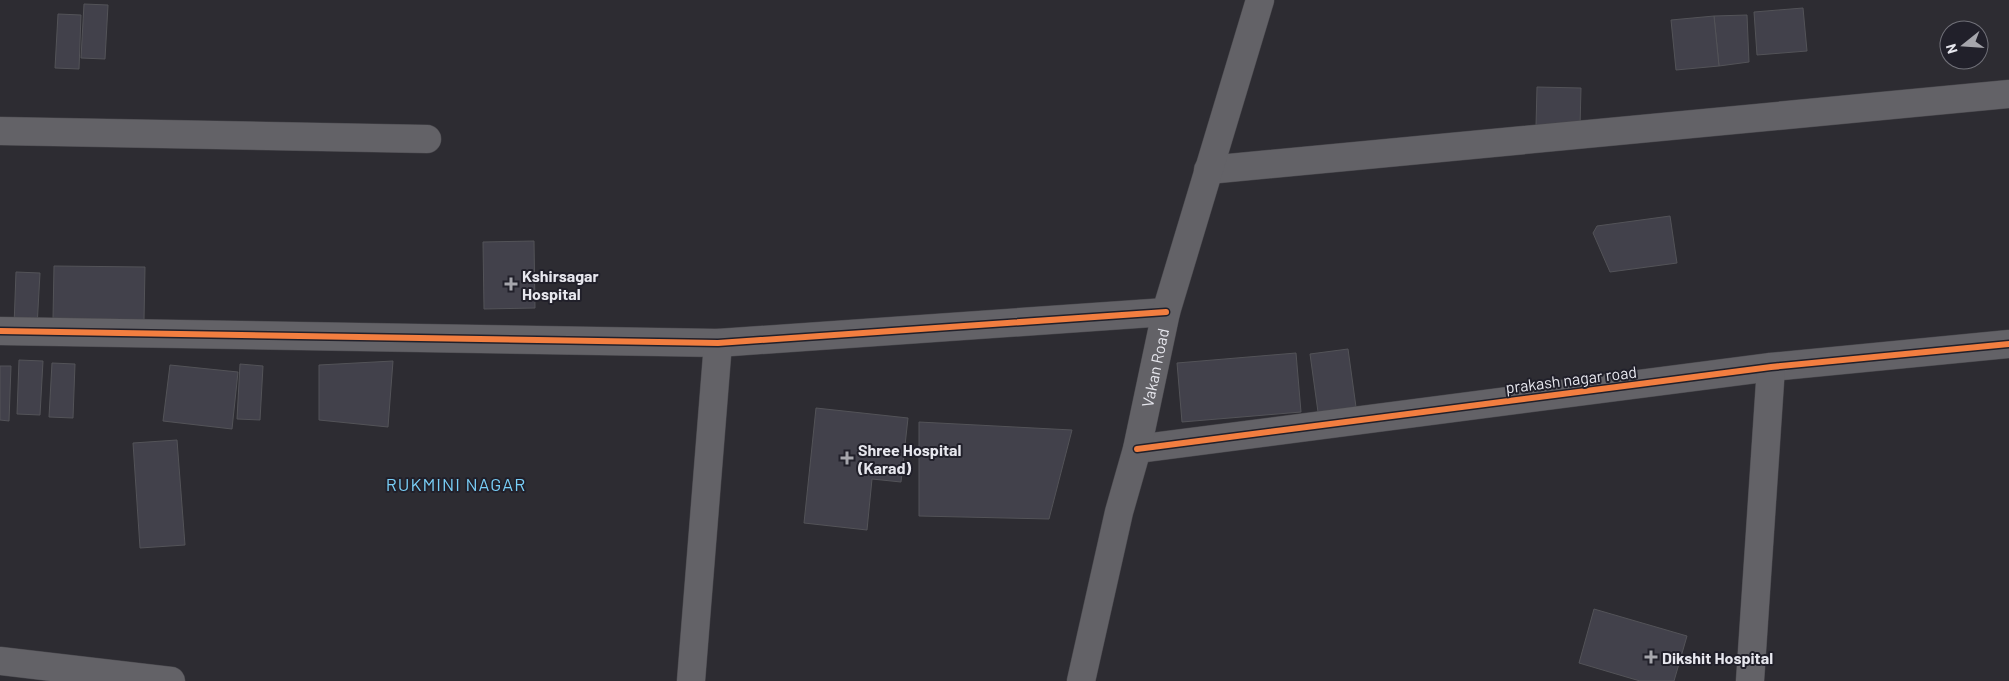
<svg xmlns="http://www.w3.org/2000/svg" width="2009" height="681" font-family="Barlow,sans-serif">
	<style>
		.building { fill: #42414b; stroke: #535358 }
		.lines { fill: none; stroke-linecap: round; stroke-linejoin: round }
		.minor-casing { stroke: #48474c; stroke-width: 29 }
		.minor { stroke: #636267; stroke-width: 28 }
		.cycleway-casing { stroke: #21202a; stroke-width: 9 }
		.cycleway { stroke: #f27e40; stroke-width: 6 }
		.poi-dot { fill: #a6a6ac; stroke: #21202a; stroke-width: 2 }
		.labels { text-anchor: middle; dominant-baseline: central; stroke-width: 4; stroke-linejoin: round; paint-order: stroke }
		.poi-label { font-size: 16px; font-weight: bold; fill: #e7e7ee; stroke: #21202a; text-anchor: start }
		.street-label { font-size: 16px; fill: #e7e7ee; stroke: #21202a }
		.neighbourhood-label { font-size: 18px; letter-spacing: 1px; fill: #79cff7; stroke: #21202a }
	</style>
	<rect width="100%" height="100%" fill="#2d2c32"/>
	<g class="building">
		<path d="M84 4 108 5 105 59 81 58Z"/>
		<path d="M1803 8 1807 51 1757 55 1754 12Z"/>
		<path d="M58 14 81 15 79 69 55 68Z"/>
		<path d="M1747 15 1749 62 1719 66 1714 16Z"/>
		<path d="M1714 16 1719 66 1676 70 1671 20Z"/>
		<path d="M1537 87 1581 88 1580 127 1536 126Z"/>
		<path d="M1670 216 1677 263 1610 272 1593 233 1597 226Z"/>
		<path d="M534 241 535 308 484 309 483 242Z"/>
		<path d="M54 266 145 267 144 320 53 318Z"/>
		<path d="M16 272 40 273 37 327 14 326Z"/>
		<path d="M1348 349 1356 407 1318 412 1310 354Z"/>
		<path d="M1296 353 1301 412 1182 422 1177 363Z"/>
		<path d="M19 360 43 361 40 415 17 414Z"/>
		<path d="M393 361 388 427 319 420V365Z"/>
		<path d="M52 363 75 364 73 418 49 417Z"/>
		<path d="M240 364 263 366 260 420 237 419Z"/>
		<path d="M170 365 238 372 232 429 163 421Z"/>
		<path d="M0 366H11L9 421 0 420Z"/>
		<path d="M816 408 908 418 901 482 872 479 867 530 804 523Z"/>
		<path d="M919 422 1072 430 1049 519 919 516Z"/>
		<path d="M177 440 185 545 140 548 133 443Z"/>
		<path d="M1594 609 1687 636 1674 681H1640L1579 663Z"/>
	</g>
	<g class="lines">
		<g class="minor-casing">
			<g id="minor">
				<path d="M0 131 427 139"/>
				<path d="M1208 170 2009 94"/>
				<path d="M0 331 718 343 1166 312"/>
				<path d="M1137 449 1771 367 2009 344"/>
				<path d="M0 661 171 681"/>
				<path d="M691 681 718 343"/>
				<path id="s1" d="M1081 681 1119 512 1137 449 1166 312 1260 0"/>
				<path d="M1750 681 1771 367"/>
			</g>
		</g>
		<use href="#minor" class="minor"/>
		<g class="cycleway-casing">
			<g id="cycleway">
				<path d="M0 331 718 343 1166 312"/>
				<path d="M1137 449 1771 367 2009 344"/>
			</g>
		</g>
		<use href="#cycleway" class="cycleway"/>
	</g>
	<g class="poi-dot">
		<path d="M508.5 276.5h5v5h5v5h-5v5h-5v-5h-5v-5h5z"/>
		<path d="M844.5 450.5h5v5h5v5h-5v5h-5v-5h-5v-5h5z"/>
		<path d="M1648.5 649.5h5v5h5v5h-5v5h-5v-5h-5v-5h5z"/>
	</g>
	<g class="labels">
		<g class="poi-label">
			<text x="522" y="275">Kshirsagar<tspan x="522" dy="18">Hospital</tspan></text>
			<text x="858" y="449">Shree Hospital<tspan x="858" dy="18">(Karad)</tspan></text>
			<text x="1662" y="657">Dikshit Hospital</text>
		</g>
		<g class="street-label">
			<text stroke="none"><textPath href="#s1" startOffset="322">Vakan Road</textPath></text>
			<text transform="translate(1571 379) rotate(-7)">prakash nagar road</text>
		</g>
		<g class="neighbourhood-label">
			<text x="456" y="484">RUKMINI NAGAR</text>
		</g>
	</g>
	<g transform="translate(1964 45) rotate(253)"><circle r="24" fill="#21202a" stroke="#707078"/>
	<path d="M0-4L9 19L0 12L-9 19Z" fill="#a6a6ac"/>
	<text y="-8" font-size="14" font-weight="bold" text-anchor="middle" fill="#e7e7ee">N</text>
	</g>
</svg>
